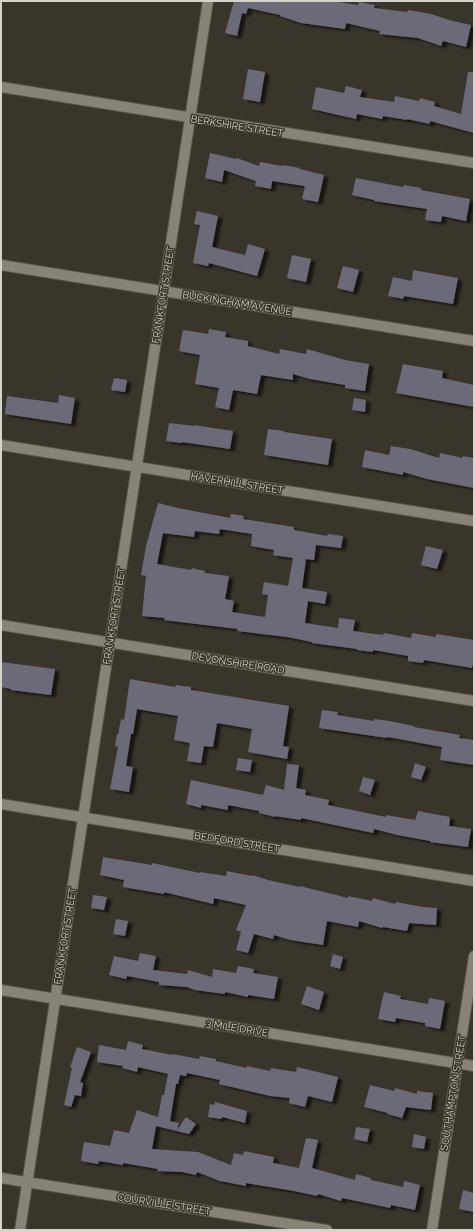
<svg xmlns="http://www.w3.org/2000/svg" width="475" height="1231" font-family="Raleway,sans-serif">
	<style>
		.building { fill: #6b6a78; fill-rule: evenodd; filter: url(#shadow) }
		.lines { fill: none; stroke-linecap: round; stroke-linejoin: round }
		.street-casing { stroke: #57544a; stroke-width: 12 }
		.street { stroke: #888376; stroke-width: 10 }
		.labels { text-anchor: middle; dominant-baseline: central; stroke-width: 3; stroke-linejoin: round; paint-order: stroke }
		.street-label { font-size: 10px; fill: #d6d3cc; stroke: #3a352a }
	</style>
	<defs>
		<filter id="shadow"><feDropShadow dx="4.5" dy="2.5" stdDeviation="1" flood-color="#0009"/></filter>
	</defs>
	<rect width="100%" height="100%" fill="#3a352a"/>
	<g class="building">
		<path d="M234 1H332L358 5 359 2 375 5 374 8 407 12 408 10 431 14 449 20 471 25 466 47 443 41 441 46 418 38 379 34 380 31 346 23 345 29 301 23 280 16V15L248 8 246 14 242 13 237 36 225 33Z"/>
		<path d="M248 69 265 72 260 102 243 99Z"/>
		<path d="M468 72H474V133L430 121V124L407 119V120L383 116 382 119 357 114 356 119 312 109 316 87 344 93 346 86 362 90 360 97 394 102 395 96 419 101 420 98 435 102 434 106 461 114Z"/>
		<path d="M210 153 236 159 237 158 259 166 260 162 283 166V165L300 168V169L324 175 318 202 302 199 305 186 272 181 271 189 255 186 256 181 224 170 222 182 205 178Z"/>
		<path d="M356 178 403 187 404 185 421 188V190L470 199 466 221 442 216 441 222 425 220 427 209 374 201V200L352 195Z"/>
		<path d="M197 211 218 216 212 247 245 255 248 244 265 249 257 276 209 263 208 266 193 263 200 225 194 224Z"/>
		<path d="M292 255 311 259 306 282 287 278Z"/>
		<path d="M343 266 359 270 353 292 337 288Z"/>
		<path d="M413 270 458 278 453 304 404 296 403 299 388 296 393 277 412 281Z"/>
		<path d="M209 329 226 332 225 337 248 341V346L279 354 280 349 306 354 307 349 345 360 369 364 365 391 345 388V385L310 379 293 374V380L261 375 257 394 233 390 229 410 215 407 219 388 195 384 200 355 179 351 183 330 208 334Z"/>
		<path d="M403 364 443 371 442 378 474 385V407L396 393Z"/>
		<path d="M114 378 127 380 125 392 111 390Z"/>
		<path d="M59 395 75 398 71 424 5 414 7 396 58 403Z"/>
		<path d="M354 398 366 400 365 412 352 410Z"/>
		<path d="M169 423 194 426V425L233 431 230 449 182 442V443L166 441Z"/>
		<path d="M268 429 284 431V432L332 439 328 465 264 455Z"/>
		<path d="M391 446 410 449 439 458 440 453 463 458V456L474 458V488L427 479 403 472V475L362 467 365 450 389 455Z"/>
		<path d="M158 503 178 508 230 518 231 514 244 516 243 519 294 527V530L327 536 328 534 343 536 341 548 316 545 314 560 306 559 302 588 327 592 325 604 308 601 305 623 338 628 339 618 355 620 353 631 383 635 384 633 411 638 412 633 436 637V634L474 640V658L472 668 424 660 423 663 408 661V656L373 650V652L357 650V649L312 643V642L287 637 237 631 238 629 180 622 164 620 165 618 142 616 146 576 141 575 146 546ZM220 529 252 534 251 546 274 550 273 555 293 558 288 586 264 582 262 594 268 595 265 617 232 612 234 601 225 599 229 576 205 573V571L192 568 191 570 157 564 163 533 194 537 195 531 219 534Z"/>
		<path d="M426 546 443 550 437 569 421 565Z"/>
		<path d="M1 662 55 669 51 695 11 690V689L1 687Z"/>
		<path d="M130 679 175 687 176 685 191 687V690L289 706 283 746 289 747 287 759 248 752 252 729 217 723 213 747 204 746 201 763 187 761 190 743 174 740 178 716 137 709 133 734H131L126 766 133 767 129 792 110 789 118 747 115 746 117 734 118 735 121 719 124 720Z"/>
		<path d="M322 710 338 712 337 715 374 721V719L390 721 414 726V727L460 735 459 738 474 740V765L440 760 442 747 388 737 387 738 319 728Z"/>
		<path d="M238 758 252 760 250 772 236 770Z"/>
		<path d="M415 763 426 767 421 780 411 777Z"/>
		<path d="M287 764 299 765 296 788 306 790 305 795 329 800 328 805 386 817V815L415 820 418 811 450 817 449 826 471 829 468 847 430 842V841L397 835 374 829 373 833 301 818V820L275 816V817L259 813V811L228 805V810L201 805V808L186 804 191 780 263 795 266 785 284 790Z"/>
		<path d="M363 777 375 780 370 795 359 791Z"/>
		<path d="M103 857 152 865V863L200 873V872L226 876 227 871 252 876V875L268 880 300 887V886L348 898V896L372 901 373 898 395 904 396 902 423 907 437 908 436 925 409 923 407 931 383 927 382 928 359 921 358 927 327 921 323 945 290 940 274 935 273 939 254 934 248 953 236 950 241 932 236 930 246 905 214 898 213 904 164 892V894L123 887 124 880 100 875Z"/>
		<path d="M93 895 107 897 104 910 91 908Z"/>
		<path d="M116 919 128 921 125 936 113 934Z"/>
		<path d="M140 953 156 956 153 970 187 974 188 970 212 977 213 969 236 973 238 966 254 969 253 973 278 977 274 999 248 995V997L225 992V994L195 990 187 987 159 985V982L127 976 126 979 109 975 114 956 138 961Z"/>
		<path d="M333 954 343 957 340 969 330 966Z"/>
		<path d="M307 986 324 992 319 1010 301 1004Z"/>
		<path d="M384 992 401 996 400 999 428 1004 429 998 445 1001 440 1029 425 1026V1023L396 1018 395 1022 378 1019Z"/>
		<path d="M128 1041 143 1045 142 1049 172 1055 173 1054 199 1059 200 1056 216 1059V1061L246 1068 247 1066 270 1071 271 1068 296 1072 297 1067 338 1077 332 1102 308 1096 305 1107 289 1103 290 1098 270 1096 219 1084 220 1080 187 1073 186 1076 180 1075 178 1084H176L170 1121 179 1123 177 1130 186 1117 196 1124 189 1134 156 1126 152 1149 198 1152 231 1165 234 1153 243 1155 244 1151 274 1157 273 1163 299 1168 306 1138 318 1140 312 1168 355 1180 356 1174 371 1178V1180L403 1187 404 1181 420 1185 415 1210 391 1205 390 1208 342 1198 341 1201 318 1194 317 1196 294 1191 246 1183V1186L220 1181 197 1172 196 1175 182 1172 157 1171 158 1169 123 1163V1165L99 1161 98 1164 81 1161 84 1142 110 1146 114 1130 129 1133 137 1110 158 1117 162 1095H164L168 1074 138 1067 137 1072 122 1068 123 1066 97 1062 99 1045 126 1050Z"/>
		<path d="M77 1047 91 1052 80 1082 83 1083 81 1096 75 1095 71 1107 64 1105 72 1068 70 1067Z"/>
		<path d="M370 1085 394 1091 395 1088 417 1094V1091L433 1093 431 1110 406 1107 402 1118 387 1114 388 1113 364 1107Z"/>
		<path d="M215 1102 247 1111 245 1123 222 1117 221 1119 208 1117 210 1104 214 1105Z"/>
		<path d="M356 1127 370 1129 367 1142 354 1139Z"/>
		<path d="M414 1134 426 1137 424 1149 412 1147Z"/>
		<path d="M463 1190 474 1193V1212L459 1209Z"/>
	</g>
	<g class="lines">
		<g class="street-casing">
			<g id="street">
				<path d="M1 87 474 163"/>
				<path d="M1 265 474 341"/>
				<path d="M1 445 474 521"/>
				<path d="M1 625 474 701"/>
				<path d="M1 804 474 881"/>
				<path d="M1 990 474 1066"/>
				<path d="M1 1178 327 1230"/>
				<path d="M20 1230 208 1"/>
				<path d="M432 1230 474 956"/>
			</g>
		</g>
		<use href="#street" class="street"/>
	</g>
	<g class="labels">
		<g class="street-label">
			<text transform="translate(237 126) rotate(9)">BERKSHIRE STREET</text>
			<text transform="translate(163 295) rotate(-81)">FRANKFORT STREET</text>
			<text transform="translate(237 303) rotate(9)">BUCKINGHAM AVENUE</text>
			<text transform="translate(237 483) rotate(9)">HAVERHILL STREET</text>
			<text transform="translate(114 616) rotate(-81)">FRANKFORT STREET</text>
			<text transform="translate(238 663) rotate(9)">DEVONSHIRE ROAD</text>
			<text transform="translate(237 842) rotate(9)">BEDFORD STREET</text>
			<text transform="translate(65 936) rotate(-81)">FRANKFORT STREET</text>
			<text transform="translate(237 1028) rotate(9)">3 MILE DRIVE</text>
			<text transform="translate(453 1093) rotate(-81)">SOUTHAMPTON STREET</text>
			<text transform="translate(164 1204) rotate(9)">COURVILLE STREET</text>
		</g>
	</g>
	<rect width="475" height="1231" fill="none" stroke="#d6d3cc" stroke-width="4"/>
</svg>
